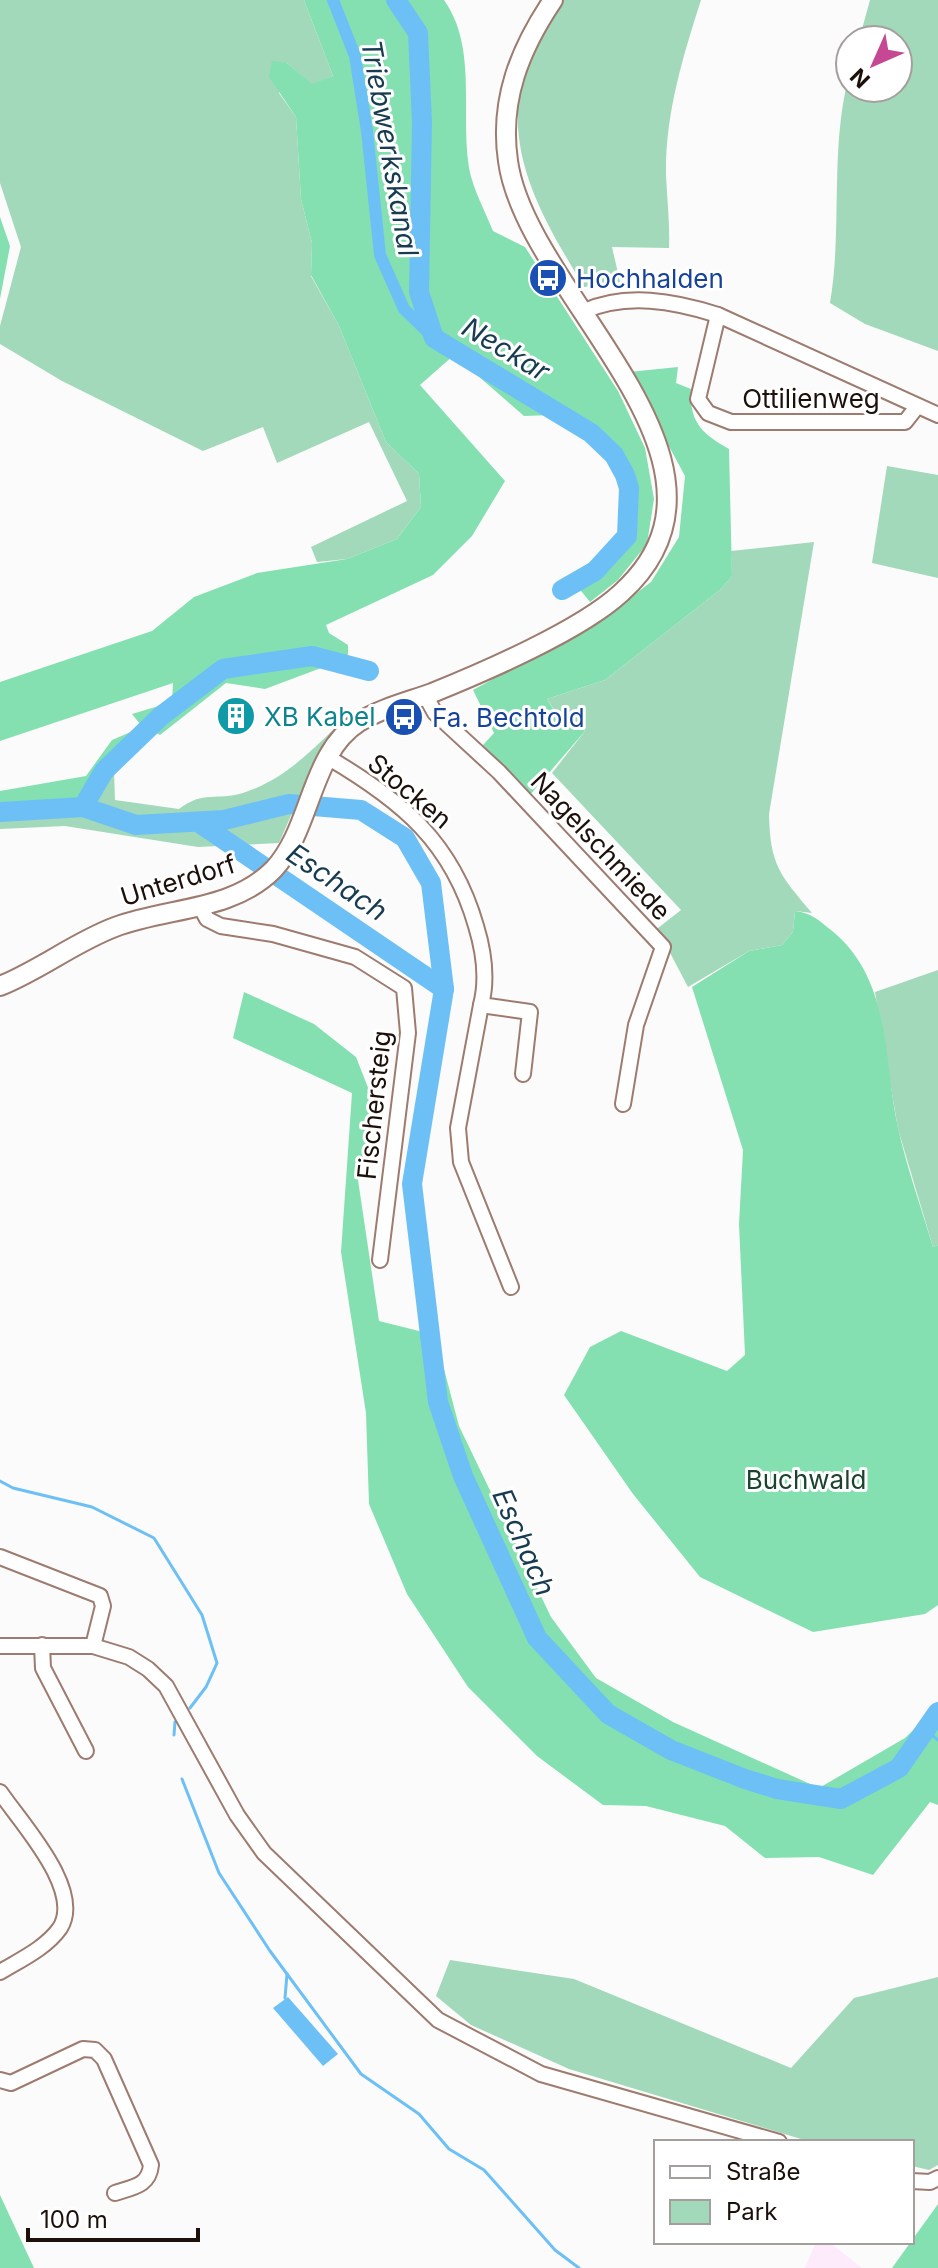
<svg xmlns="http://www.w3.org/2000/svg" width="938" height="2268" font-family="Inter,sans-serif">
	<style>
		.education { fill: #fdebfc }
		.green { fill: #a1d9ba }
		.forest { fill: #84e0b1 }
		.water { fill: #6dc0f5 }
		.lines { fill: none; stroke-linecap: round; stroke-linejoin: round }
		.stream { stroke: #6dc0f5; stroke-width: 3 }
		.canal { stroke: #6dc0f5; stroke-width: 12 }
		.river { stroke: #6dc0f5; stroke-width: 20 }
		.street-casing { stroke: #9d7c6f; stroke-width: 18 }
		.secondary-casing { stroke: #9d7c6f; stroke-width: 22 }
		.street { stroke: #fff; stroke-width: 14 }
		.secondary { stroke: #fff; stroke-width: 18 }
		.labels { text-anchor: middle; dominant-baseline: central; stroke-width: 6; stroke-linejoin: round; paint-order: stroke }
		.transit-label { font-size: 26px; fill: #164399; stroke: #fff; text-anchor: start }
		.street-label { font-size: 26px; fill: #1c100b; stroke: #fff }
		.culture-label { font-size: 26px; fill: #0d838f; stroke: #fff; text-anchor: start }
		.park-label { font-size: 26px; fill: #1c4330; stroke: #fff }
		.water-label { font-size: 28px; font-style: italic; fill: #173b51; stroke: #fff }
	</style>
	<rect width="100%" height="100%" fill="#fbfbfb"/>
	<path class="education" d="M816 2242H829L862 2268H805Z"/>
	<g class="green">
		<path d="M0 0H304L333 76 312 85 287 63 279 93 296 117 301 199 312 243 311 276 339 326 386 442 419 474 421 507 397 539 347 559 317 562 311 547 407 501 369 422 277 463 263 427 203 451 62 381 0 344V326L21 247 0 183Z"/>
		<path d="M561 0H701C683 56 665 115 666 175 667 199 670 223 669 248L612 247 620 282 584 287C539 212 496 142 530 53 538 35 551 17 561 0Z"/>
		<path d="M870 0H938V351L865 324 830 303C843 227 829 147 850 72V88H898V40H859Z"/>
		<path d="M887 466 938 475V578L872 563Z"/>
		<path d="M814 542 769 814C770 865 780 875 812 913L795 911 793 932 782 945 749 951 688 987 667 947 653 932 681 910 552 773 585 731 555 711 547 699 605 680 721 589 732 576 731 551Z"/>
		<path d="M338 725 310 772 279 843 198 847 65 826 0 829V808L82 800 114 771 115 800 179 809C204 790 216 801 243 793 283 780 308 754 338 725Z"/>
		<path d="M938 970V1245L933 1247 898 1129 875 992Z"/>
		<path d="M450 1960 574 1979 791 2068 854 1998 938 1977V2165L929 2170 912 2166V2142H811L569 2069 471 2025 436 1996Z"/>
	</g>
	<g class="forest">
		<path d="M304 0H444C478 48 460 113 469 168 473 189 485 211 493 231L525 247 618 391 645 448 654 499 647 544 618 580 590 602 573 581 598 564 622 539 628 506 617 468 600 445 554 415 524 416 454 355 420 385 505 481 472 536 433 575 326 625 329 633 348 645V664L321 668 265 689 226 683 160 735 140 724 132 714 172 702 173 683 0 741V682L152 631 194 597 257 573 347 559 397 539 421 507 419 474 386 442 339 326 311 275 312 243 301 199 296 117 269 77 272 61 287 63 312 84 333 76Z"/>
		<path d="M0 217 10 246 0 299Z"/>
		<path d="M678 367 676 383 691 389C689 422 702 434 729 449L732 576 721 589 605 680 547 699 555 712 585 731 529 796 483 745 494 733 473 690 601 620 651 582 679 537 685 476 629 372Z"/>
		<path d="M133 731 146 743 82 800 0 808V791L86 776 112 740Z"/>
		<path d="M795 911C812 913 818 920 831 930 892 979 883 1059 898 1128 907 1168 921 1207 933 1247L938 1245V1605L925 1614 813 1632 700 1577 633 1494 564 1395 590 1347 621 1331 727 1371 745 1355 739 1224 743 1150 692 987 749 951 782 945 793 932Z"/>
		<path d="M244 992 314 1024 356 1057 374 1103 358 1180 379 1321 435 1335 459 1426 551 1617 596 1678 673 1722 819 1788 905 1738 938 1706V1805L930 1802 873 1875 819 1857 765 1858 725 1826 646 1806 603 1805 537 1756 468 1687 407 1594 369 1504 366 1413 341 1252 352 1093 233 1038Z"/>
		<path d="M0 2195 34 2268H0Z"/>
		<path d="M938 2204V2268H892Z"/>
	</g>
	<path class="water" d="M288 1997 338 2054 323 2066 273 2008Z"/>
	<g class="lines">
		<g class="stream">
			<path d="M0 1481 13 1488 92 1507 154 1538 202 1615 217 1663 206 1687 190 1708"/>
			<path d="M927 1731 938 1740"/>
			<path d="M174 1735 175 1722"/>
			<path d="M182 1779 219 1873 270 1951 361 2074 419 2114 449 2149 484 2170 555 2250 579 2268"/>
			<path d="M285 1998 287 1974"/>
		</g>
		<path class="canal" d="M333 0 355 56 367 131 380 255 404 309 434 338"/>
		<g class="river">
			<path d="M396 0 418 33 422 123 419 292 434 338 591 433 614 455 625 475 629 488 627 536 595 571 562 590"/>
			<path d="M83 807 136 825 224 820 289 804 361 810 405 838 431 883 444 989 412 1184 438 1402 463 1476 537 1638 608 1714 671 1750 745 1779 777 1789 841 1799 899 1768 938 1712"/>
			<path d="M0 812 83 807 104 771 161 716 223 669 312 656 369 671"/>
			<path d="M198 822 444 989"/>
		</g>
		<g class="street-casing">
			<g id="street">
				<path d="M582 312C626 292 674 301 718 315L938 415"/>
				<path d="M718 315 698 399 708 413 731 422H905L916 408"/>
				<path d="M425 695 435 713 499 772 663 947 636 1025 623 1104"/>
				<path d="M329 758C402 801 452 842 476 926 484 952 488 978 481 1005L530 1012 523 1074"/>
				<path d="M200 906 207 919 221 926 273 934 355 957 404 988 408 1033 380 1260"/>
				<path d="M481 1005 458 1128 461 1162 511 1287"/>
				<path d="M0 1557 100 1596 103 1606 93 1646"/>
				<path d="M42 1645 43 1668 86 1751"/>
				<path d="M0 1646H93L129 1657 148 1669 166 1686 237 1815 264 1853 438 2020 541 2074 779 2142"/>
				<path d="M0 1792C21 1823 84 1890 60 1928 46 1948 20 1960 0 1972"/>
				<path d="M0 2080 11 2083 83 2049 95 2050 104 2059 151 2165C149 2186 133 2187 115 2193"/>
				<path d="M912 2181 930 2182 938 2178"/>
			</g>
		</g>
		<g class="secondary-casing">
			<path id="secondary" d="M0 986C40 970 75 942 115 927 167 907 232 912 274 869 312 828 310 753 359 722 382 708 407 702 432 693 484 672 581 630 621 593 765 463 526 295 508 161 499 100 520 49 553 0"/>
		</g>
		<use href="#street" class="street"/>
		<use href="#secondary" class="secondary"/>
	</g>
	<defs>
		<g id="bus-disc" transform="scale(2)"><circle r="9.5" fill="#1a4fb4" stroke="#fff"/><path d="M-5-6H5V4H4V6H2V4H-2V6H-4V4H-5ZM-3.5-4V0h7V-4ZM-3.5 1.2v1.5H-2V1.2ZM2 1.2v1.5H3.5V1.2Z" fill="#fff"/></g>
		<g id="building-disc" transform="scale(2)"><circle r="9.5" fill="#0f9aa8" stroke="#fff"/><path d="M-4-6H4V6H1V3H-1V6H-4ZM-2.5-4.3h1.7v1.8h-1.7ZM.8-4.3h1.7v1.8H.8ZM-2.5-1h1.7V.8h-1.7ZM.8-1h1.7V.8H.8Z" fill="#fff"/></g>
	</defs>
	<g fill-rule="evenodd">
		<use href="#bus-disc" x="548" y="278"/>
		<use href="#building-disc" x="236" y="716"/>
		<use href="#bus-disc" x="404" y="717"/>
	</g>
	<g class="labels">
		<g class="transit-label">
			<text x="576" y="278">Hochhalden</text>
			<text x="432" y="717">Fa. Bechtold</text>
		</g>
		<g class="street-label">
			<text x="811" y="398">Ottilienweg</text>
			<text transform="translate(410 791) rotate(40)">Stocken</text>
			<text transform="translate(601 846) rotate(47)">Nagelschmiede</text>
			<text transform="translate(178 880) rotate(-17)">Unterdorf</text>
			<text transform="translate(374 1105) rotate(-84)">Fischersteig</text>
		</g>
		<g class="culture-label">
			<text x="264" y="716">XB Kabel</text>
		</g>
		<g class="park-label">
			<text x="806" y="1479">Buchwald</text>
		</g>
		<g class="water-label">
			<text transform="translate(390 148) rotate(80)">Triebwerkskanal</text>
			<text transform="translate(506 349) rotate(31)">Neckar</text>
			<text transform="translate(337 882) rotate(34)">Eschach</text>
			<text transform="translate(524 1542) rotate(66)">Eschach</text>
		</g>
	</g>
	<rect x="654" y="2140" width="260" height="104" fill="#ffffff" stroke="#a49f9d" stroke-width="2"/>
	<rect x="670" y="2166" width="40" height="12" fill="#ffffff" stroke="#a49f9d" stroke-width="2"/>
	<text x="726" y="2180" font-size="24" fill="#1c100b">Straße</text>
	<rect x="670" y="2200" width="40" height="24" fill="#a1d9ba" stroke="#a49f9d" stroke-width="2"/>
	<text x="726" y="2220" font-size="24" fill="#1c100b">Park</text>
	<g transform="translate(874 64) rotate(225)"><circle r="38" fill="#ffffff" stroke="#a49f9d" stroke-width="2"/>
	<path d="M0-6L14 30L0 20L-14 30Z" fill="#c64793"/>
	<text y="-12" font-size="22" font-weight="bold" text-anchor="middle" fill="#1c100b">N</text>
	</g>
	<path d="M28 2228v12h170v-12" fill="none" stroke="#1c100b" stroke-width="4"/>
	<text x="40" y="2228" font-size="24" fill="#1c100b" stroke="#ffffff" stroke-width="6" paint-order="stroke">100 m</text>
</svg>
